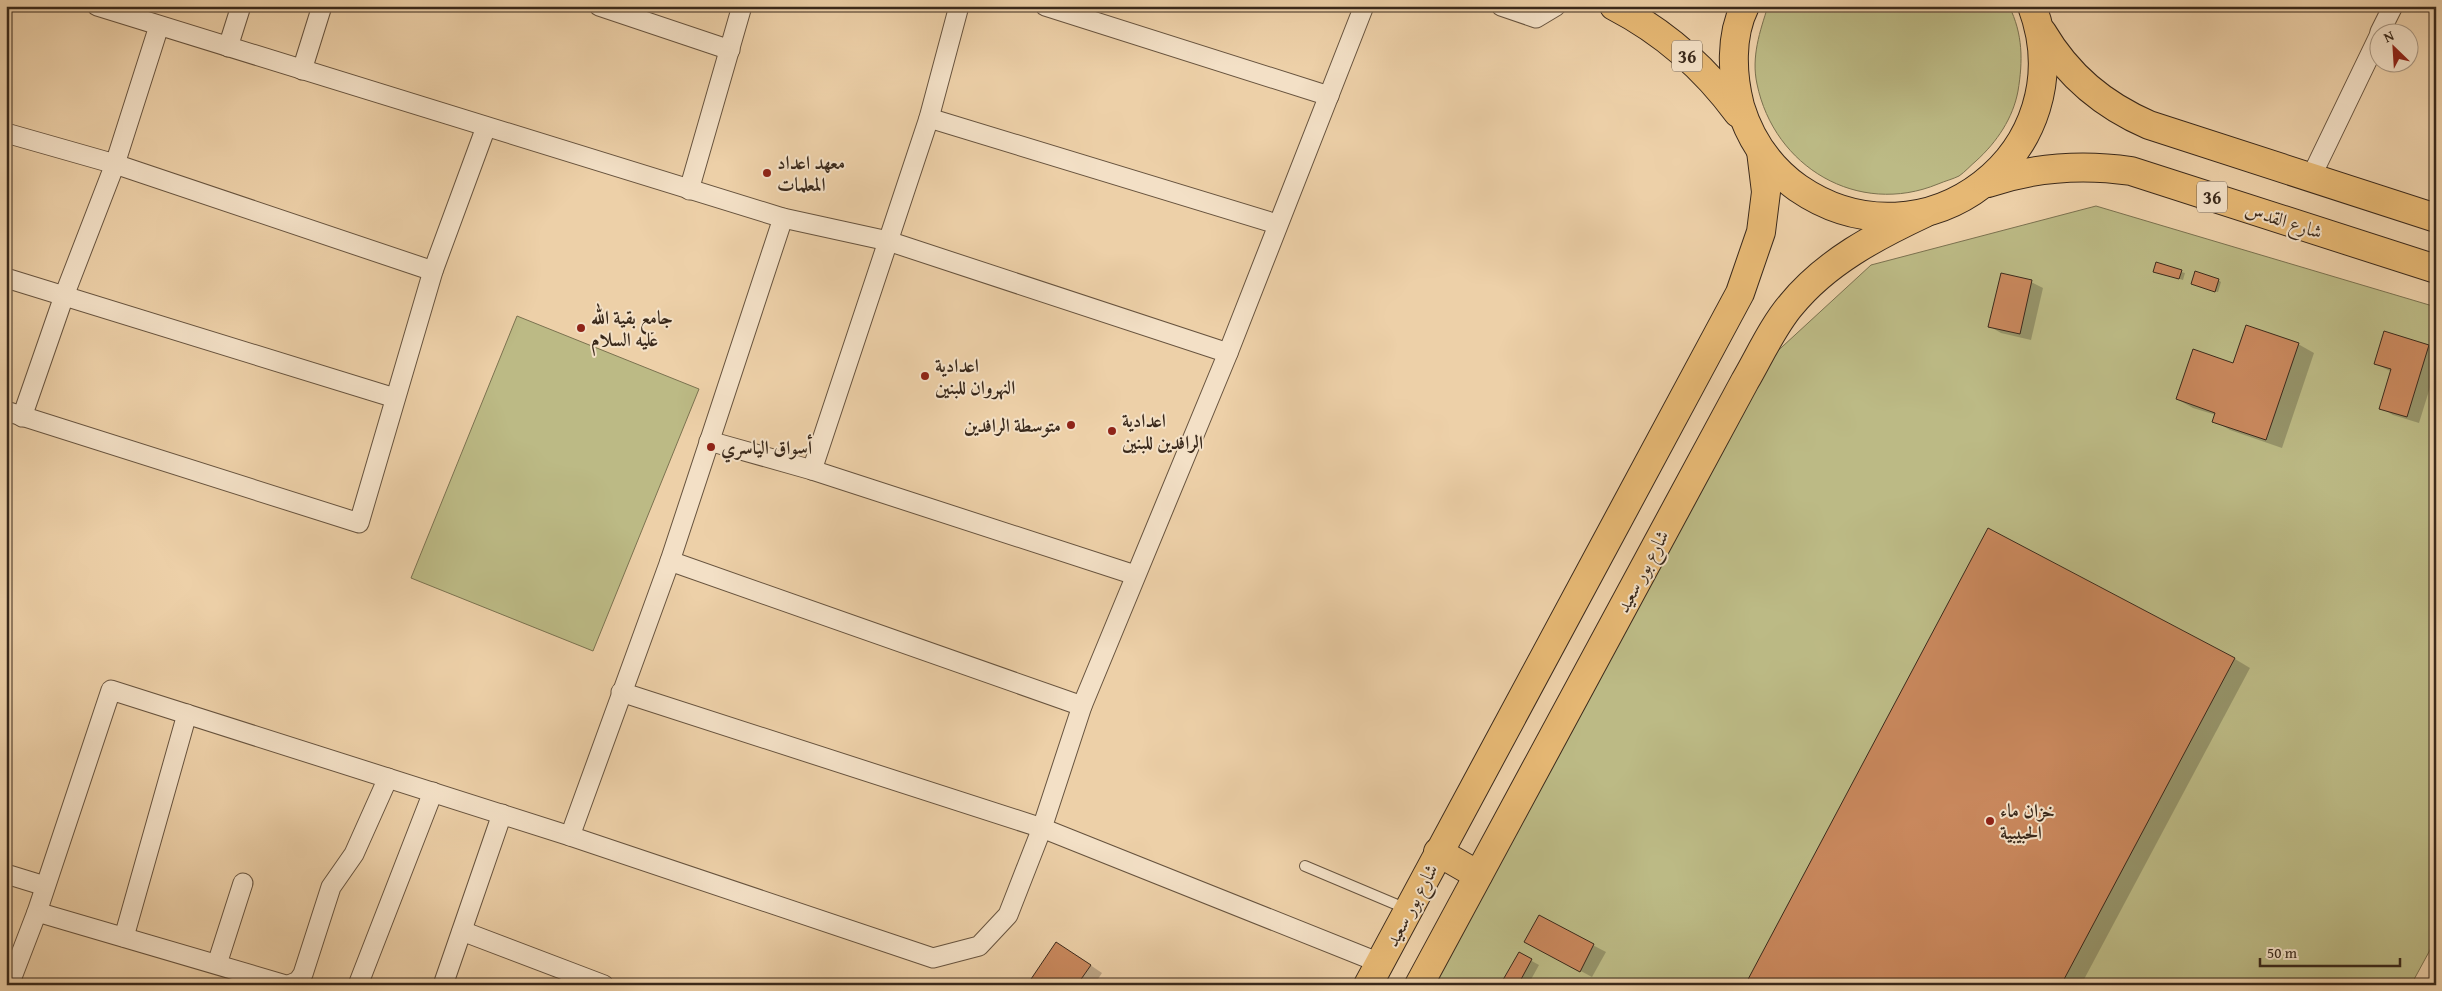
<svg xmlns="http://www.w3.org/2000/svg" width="2442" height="991" font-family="'Gentium Book Plus',Amiri,serif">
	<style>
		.green { fill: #bcba85; stroke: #7b7250 }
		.shadow { fill: #0003 }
		.building { fill: #c9885d; stroke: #3a291b }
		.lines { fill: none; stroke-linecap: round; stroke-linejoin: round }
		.service-casing { stroke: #67533e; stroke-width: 12 }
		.minor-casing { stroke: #67533e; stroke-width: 21 }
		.primary-casing { stroke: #3a291b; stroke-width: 30 }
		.service { stroke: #f3e0c6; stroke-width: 10 }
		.minor { stroke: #f3e0c6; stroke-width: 19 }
		.primary { stroke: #e6b874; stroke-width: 28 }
		.poi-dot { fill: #8f2418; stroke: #f3e0c6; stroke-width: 2 }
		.labels { text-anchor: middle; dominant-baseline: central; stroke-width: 4; stroke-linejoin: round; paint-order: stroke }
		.shield { fill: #f3e0c6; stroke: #72604e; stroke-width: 1 }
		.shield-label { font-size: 18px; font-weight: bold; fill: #3a291b }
		.poi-label { font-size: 19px; font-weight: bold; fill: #3a291b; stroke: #f3e0c6; text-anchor: start }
		.street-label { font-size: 19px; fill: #3a291b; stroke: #f3e0c6 }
	</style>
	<rect width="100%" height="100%" fill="#edd0a8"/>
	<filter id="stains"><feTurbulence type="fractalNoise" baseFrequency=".004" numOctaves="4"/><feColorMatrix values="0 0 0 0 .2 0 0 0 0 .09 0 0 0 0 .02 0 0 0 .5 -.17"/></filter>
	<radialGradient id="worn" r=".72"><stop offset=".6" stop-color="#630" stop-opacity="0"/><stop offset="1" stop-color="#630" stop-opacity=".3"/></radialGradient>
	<g class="green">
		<path d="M1768 6H2009C2023 34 2023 61 2018 91 2013 118 1997 142 1976 161 1971 165 1965 172 1959 176 1953 179 1945 181 1938 184 1858 217 1774 167 1757 84 1751 57 1760 31 1768 6Z"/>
		<path d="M2096 206 2436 307V939L2411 985H1418L1745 381 1871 265Z"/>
		<path d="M517 316 699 389 593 651 411 578Z"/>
	</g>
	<g class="shadow">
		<path d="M2155 271 2181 272 2185 273 2183 280Z"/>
		<path d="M2218 280 2221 282 2218 292 2192 284Z"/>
		<path d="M2031 282 2043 288 2031 340 2001 333 1989 326Z"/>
		<path d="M2298 344 2314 353 2282 448 2230 430 2214 421 2216 415 2193 408 2177 399 2233 365Z"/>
		<path d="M2428 346 2436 350V368L2419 423 2393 415 2381 408 2392 372 2376 364Z"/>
		<path d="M2235 659 2250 668 2081 985H1746Z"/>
		<path d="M1539 917 1606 952 1592 977 1538 948Z"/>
		<path d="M1068 950 1102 973 1094 985H1028Z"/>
		<path d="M1519 954 1539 965 1528 985H1501Z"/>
	</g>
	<g class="building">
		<path d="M2156 262 2182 270 2179 279 2153 272Z"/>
		<path d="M2195 271 2219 279 2215 292 2191 284Z"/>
		<path d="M2001 273 2032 280 2020 334 1988 327Z"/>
		<path d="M2246 325 2299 343 2266 440 2212 422 2215 413 2176 399 2193 349 2233 363Z"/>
		<path d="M2384 331 2429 345 2407 417 2379 409 2391 369 2374 364Z"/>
		<path d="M1988 528 2235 658 2061 985H1745Z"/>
		<path d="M1539 915 1594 944 1580 972 1524 942Z"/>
		<path d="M1056 942 1091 965 1077 985H1027Z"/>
		<path d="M1519 952 1532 959 1518 985H1500Z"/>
	</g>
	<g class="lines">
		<g class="service-casing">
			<path id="service" d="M1305 866 1407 909"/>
		</g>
		<g class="minor-casing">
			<g id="minor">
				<path d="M97 6 783 218 888 241 1228 353"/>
				<path d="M599 6 730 50"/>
				<path d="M1045 6 1329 96"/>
				<path d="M1501 6 1536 18 1556 6"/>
				<path d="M2380 32 2393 6"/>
				<path d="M228 47 241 6"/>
				<path d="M302 70 322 6"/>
				<path d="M929 118 1277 224"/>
				<path d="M6 133 115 164 433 271"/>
				<path d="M2311 177 2380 34"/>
				<path d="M689 190 742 6"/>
				<path d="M6 278 395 398"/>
				<path d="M6 411 359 523 433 271 486 127"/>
				<path d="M22 417 64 296 115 164 159 26"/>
				<path d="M709 441 812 470 1135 575"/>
				<path d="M812 470 929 118 959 6"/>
				<path d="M670 561 1082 706"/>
				<path d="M621 692 1042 828 1380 963"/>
				<path d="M570 836 670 561 783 218"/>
				<path d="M6 874 45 886"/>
				<path d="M37 912 286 985"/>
				<path d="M462 931 604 985"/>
				<path d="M124 937 187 714"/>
				<path d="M217 964 243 883"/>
				<path d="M9 985 37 912 111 690 570 836 933 958 979 946 1008 915 1042 828 1082 706 1228 353 1364 6"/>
				<path d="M289 985 298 981 303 974 331 887 354 854 388 778"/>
				<path d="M358 985 433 792"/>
				<path d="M443 985 502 814"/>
			</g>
		</g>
		<g class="primary-casing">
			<g id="primary">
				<path d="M1614 6C1664 32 1705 68 1738 113"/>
				<path d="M1745 6C1730 36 1732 75 1740 106 1750 139 1770 168 1798 188 1925 275 2086 151 2032 6"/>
				<path d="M2042 32C2068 76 2103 105 2149 125L2436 218"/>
				<path d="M1988 183C2035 167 2082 164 2131 171L2436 269"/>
				<path d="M1438 852 1478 875"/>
				<path d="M1368 985 1740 293 1761 232 1766 192 1761 151"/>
				<path d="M1419 985 1745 381C1759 357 1773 326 1791 305 1826 262 1876 236 1925 213"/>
			</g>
		</g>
		<use href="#service" class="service"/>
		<use href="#minor" class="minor"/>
		<use href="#primary" class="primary"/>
	</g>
	<g class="poi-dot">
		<circle cx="767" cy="173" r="5"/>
		<circle cx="581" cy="328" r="5"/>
		<circle cx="925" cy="376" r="5"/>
		<circle cx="1071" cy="425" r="5"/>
		<circle cx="1112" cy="431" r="5"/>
		<circle cx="711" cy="447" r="5"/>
		<circle cx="1990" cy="821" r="5"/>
	</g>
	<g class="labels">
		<g class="shield">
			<rect x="1672" y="40.5" width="30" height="31" rx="4"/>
			<rect x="2197" y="181.5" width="30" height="31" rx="4"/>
		</g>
		<g class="shield-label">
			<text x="1687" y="56">36</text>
			<text x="2212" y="197">36</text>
		</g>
		<g class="poi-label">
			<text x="777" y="162">معهد اعداد<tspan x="777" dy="22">المعلمات</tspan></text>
			<text x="591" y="317">جامع بقية الله<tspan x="591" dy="22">عليه السلام</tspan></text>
			<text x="935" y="365">اعدادية<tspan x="935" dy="22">النهروان للبنين</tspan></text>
			<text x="1122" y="420">اعدادية<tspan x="1122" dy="22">الرافدين للبنين</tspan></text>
			<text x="1061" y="425" text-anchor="end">متوسطة الرافدين</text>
			<text x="721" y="447">أسواق الياسري</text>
			<text x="2000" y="810">خزان ماء<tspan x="2000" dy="22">الحبيبية</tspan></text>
		</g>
		<g class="street-label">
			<text transform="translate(2284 220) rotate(18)">شارع القدس</text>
			<text transform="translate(1642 571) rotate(-62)">شارع بور سعيد</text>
			<text transform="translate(1411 905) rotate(-62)">شارع بور سعيد</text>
		</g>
	</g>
	<rect width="2442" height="991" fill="none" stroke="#edd0a8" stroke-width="25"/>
	<rect x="8" y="8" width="2427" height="976" fill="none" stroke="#3a291b" stroke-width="2.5"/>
	<rect x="12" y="12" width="2417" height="966" fill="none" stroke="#3a291b"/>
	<g transform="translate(2394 48) rotate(335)"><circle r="24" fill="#f3e0c6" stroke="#a99782"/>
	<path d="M0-4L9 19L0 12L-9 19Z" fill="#8f2418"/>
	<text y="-8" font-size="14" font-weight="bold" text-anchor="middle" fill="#3a291b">N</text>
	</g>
	<path d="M2260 958v8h140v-8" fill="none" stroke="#3a291b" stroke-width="2.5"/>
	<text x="2267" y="958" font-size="15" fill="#3a291b" stroke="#f3e0c6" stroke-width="4" paint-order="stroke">50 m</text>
	<rect width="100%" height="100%" filter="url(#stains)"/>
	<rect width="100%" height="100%" fill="url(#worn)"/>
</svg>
